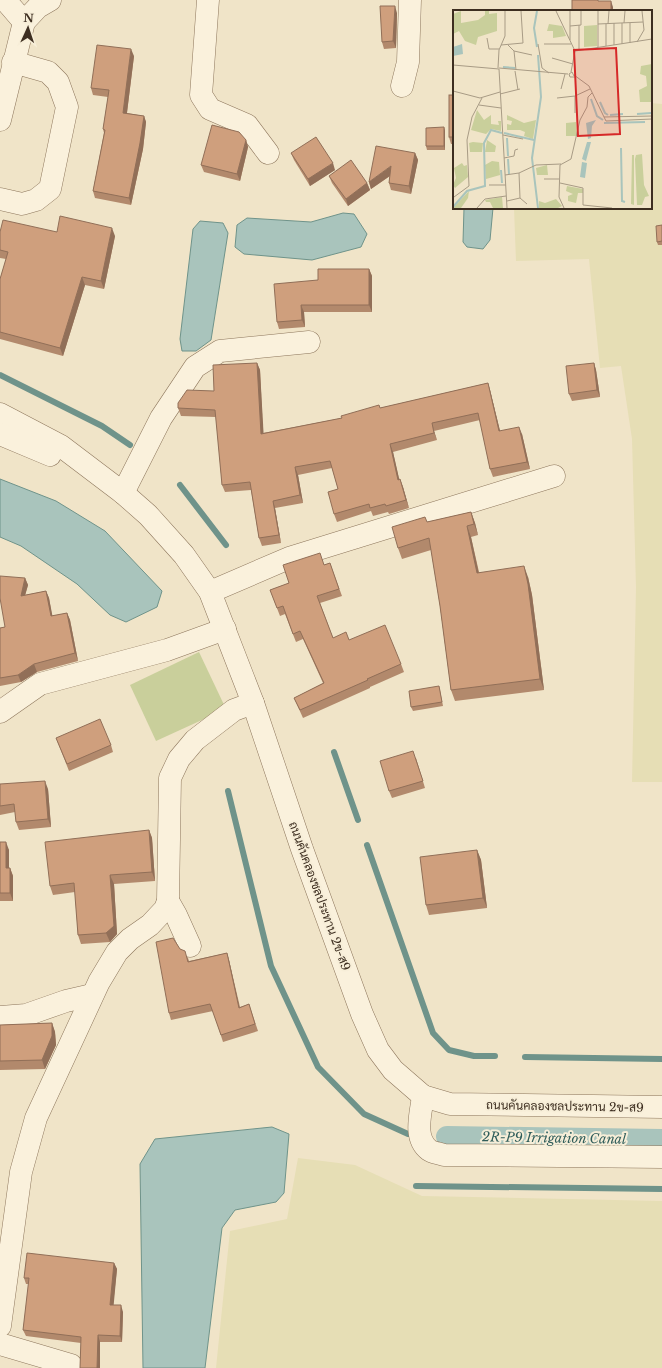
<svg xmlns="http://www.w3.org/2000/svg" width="662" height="1368" font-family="'Libre Baskerville',Sarabun,serif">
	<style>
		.farmland { fill: #e6deb5 }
		.green { fill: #c9cf9b }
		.water { fill: #a9c4bc; stroke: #6f938a }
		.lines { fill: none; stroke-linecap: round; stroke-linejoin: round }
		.stream { stroke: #6f938a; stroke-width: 6 }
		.canal { stroke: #a9c4bc; stroke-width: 22 }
		.minor-casing { stroke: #8d765c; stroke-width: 23 }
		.minor { stroke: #faf1dc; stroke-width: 22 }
		.wall { fill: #b2896c }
		.shaded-wall { fill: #916f58 }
		.building { fill: #cf9f7d; stroke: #916f58 }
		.labels { text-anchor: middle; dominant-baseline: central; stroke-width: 4; stroke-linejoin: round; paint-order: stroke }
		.street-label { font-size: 12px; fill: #3d2e20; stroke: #f7eed8 }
		.water-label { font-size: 13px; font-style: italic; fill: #2f5d5a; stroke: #f7eed8 }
		.inset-river { fill: none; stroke: #a9c4bc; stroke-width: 2 }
		.inset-road { fill: none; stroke: #a89b85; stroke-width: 1 }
		.view { fill: #d62828; fill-opacity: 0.15; stroke: #d62828; stroke-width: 2 }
		.inset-edge { fill: none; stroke: #3d2e20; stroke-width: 2 }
	</style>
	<rect width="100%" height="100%" fill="#f0e4c8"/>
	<g class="farmland">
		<path d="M651 103 662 104V782H632L636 587 632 439 621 366 600 368 589 259 516 261 514 208H651Z"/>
		<path d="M298 1158 355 1165 422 1196 662 1201V1368H216L230 1231 287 1219Z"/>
	</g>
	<path class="green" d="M199 652 226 709 156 741 130 685Z"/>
	<g class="water">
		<path d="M464 208H493L490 240 483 249 467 247 463 242Z"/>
		<path d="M343 213 354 214 367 234 361 247 312 260 244 254 235 247 237 225 247 218 311 222Z"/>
		<path d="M200 221 223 223 228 233 211 340 196 351H182L180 339 193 229Z"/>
		<path d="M0 479 56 501 105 531 162 591 157 607 126 622 110 615 77 584 21 546 0 537Z"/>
		<path d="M272 1127 289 1134 284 1193 276 1202 235 1210 222 1228 205 1368H143L140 1164 155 1139Z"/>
	</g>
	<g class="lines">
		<g class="stream">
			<path d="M0 375 102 426 130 445"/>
			<path d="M180 485 226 545"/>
			<path d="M334 752 358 820"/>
			<path d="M228 791 271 966 318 1067 364 1114 408 1134"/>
			<path d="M367 845 433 1033 449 1050 474 1056H495"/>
			<path d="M525 1057 662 1059"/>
			<path d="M416 1186 662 1189"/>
		</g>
		<path class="canal" d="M447 1137 662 1140"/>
		<g class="minor-casing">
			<g id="minor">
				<path d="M5 0 24 22"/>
				<path d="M208 0 201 95 210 109 247 125 268 153"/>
				<path d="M402 86 408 62 410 0"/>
				<path d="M0 120 24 22 38 7 50 0"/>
				<path d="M0 199 22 204 36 200 50 189 67 107 58 82 48 72 13 62"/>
				<path d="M0 414 61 446 123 493 148 515 184 555 210 592 253 703 302 849 362 1014 378 1050 393 1070 423 1096 450 1104 662 1107"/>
				<path d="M0 434 50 455"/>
				<path d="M123 493 161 418 195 367 220 351 309 342"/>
				<path d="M210 592 289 558 554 476"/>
				<path d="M0 712 40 684 167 650 225 629"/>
				<path d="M168 901 176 915 190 946"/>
				<path d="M0 1017 26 1015 66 1001 92 995"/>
				<path d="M423 1096C421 1113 413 1138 429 1150 433 1153 439 1153 444 1155L662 1157"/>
				<path d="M0 1326 21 1172 36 1118 99 982 117 952 130 939 150 925 165 909 168 901 170 778 179 759 195 740 234 710 253 703"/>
				<path d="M0 1344 71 1365"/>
			</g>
		</g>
		<use href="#minor" class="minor"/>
	</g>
	<g class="wall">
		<path d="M397 13 396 48 384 49 382 42Z"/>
		<path d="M134 56 127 113 144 116 146 122 143 149 131 205 95 198 93 191 104 133 103 129 108 97 93 95 91 88Z"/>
		<path d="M454 95V144H451L449 137Z"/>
		<path d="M444 127 445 131V150H427L426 146Z"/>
		<path d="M246 140 248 147 240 181 204 172 201 165Z"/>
		<path d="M291 153 335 170 310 186 294 160Z"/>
		<path d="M415 153 418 160 411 194 391 190 389 183 390 176 371 189 369 182Z"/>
		<path d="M329 176 367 183 370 190 348 206 332 183Z"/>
		<path d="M662 225V245H658L657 242Z"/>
		<path d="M0 232H57L115 236 104 289 85 285 63 356 0 339V279L6 259 0 258Z"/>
		<path d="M369 269 372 276V312H304L305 327 279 329 277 322 318 280Z"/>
		<path d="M257 363 260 370 263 433 342 418 380 408 488 383 490 390 500 431 522 434 530 469 493 477 490 469 480 420 434 431 437 440 393 452 399 479H400L403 487 409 508 389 514 388 512 373 516 371 511 337 522 334 514 338 489 332 468 298 475 303 503 275 508 281 543 262 546 259 538 251 490 225 492 222 485 216 417 181 416 178 408 214 391Z"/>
		<path d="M594 363 596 370 600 397 572 401 569 394Z"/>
		<path d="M471 512 475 523 478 535 471 537 479 572 528 577 532 595 544 690 455 701 451 690 440 606 431 550 402 559 398 548 427 522Z"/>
		<path d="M330 563 342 596 320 603 333 638 349 640 401 664 404 672 370 687V688L303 718 294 698 323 683 303 639 296 642 285 614 280 616 270 590 289 583 324 565Z"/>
		<path d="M25 578 28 585 25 595 46 591 49 598 52 616 67 613 70 620 78 661 37 672 21 682 0 686V628L5 627Z"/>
		<path d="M439 686 440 690 443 706 413 711 411 707Z"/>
		<path d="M56 738 111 745 113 752 69 771Z"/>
		<path d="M416 758 425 788 392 798 389 791Z"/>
		<path d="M0 784 48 789 51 827 19 830 16 822 15 812 0 815Z"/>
		<path d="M149 830 152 838 155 881 114 884 117 934 110 942 81 944 78 935 75 892 53 895 50 886Z"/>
		<path d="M0 842 9 850V868H10L13 876V901H0Z"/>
		<path d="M477 850 481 860 487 908 429 915 426 905Z"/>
		<path d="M180 949 188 958 189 961 227 953 229 960 240 1007 249 1004 258 1031 223 1042 213 1011 171 1020 169 1013Z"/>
		<path d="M52 1023 55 1032 56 1045 45 1069 0 1070V1025Z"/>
		<path d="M114 1263 117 1269 113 1305 123 1312 122 1342H100V1368H80L81 1343 26 1336 23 1330 29 1284H26L24 1278Z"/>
	</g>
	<g class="shaded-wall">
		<path d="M611 1 613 7V11H611Z"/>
		<path d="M395 6 397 13 396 48 393 41Z"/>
		<path d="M131 49 134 56 126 120 123 113Z"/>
		<path d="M144 116 146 122 143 149 131 205 129 198Z"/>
		<path d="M444 127 445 131V150L444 146Z"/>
		<path d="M246 140 248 147 240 181 237 174Z"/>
		<path d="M415 153 418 160 411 194 409 186Z"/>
		<path d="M333 163 335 170 310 186 308 179Z"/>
		<path d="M391 166 394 173 371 189 369 182Z"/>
		<path d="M367 183 370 190 348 206 346 199Z"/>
		<path d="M112 228 115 236 104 289 101 281Z"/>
		<path d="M369 269 372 276V312L369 305Z"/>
		<path d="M82 277 85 285 63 356 60 348Z"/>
		<path d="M301 305 304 312 305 327 302 320Z"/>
		<path d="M257 363 260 370 264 441 261 434Z"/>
		<path d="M594 363 596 370 600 397 597 390Z"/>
		<path d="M488 383 490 390 502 439 499 431Z"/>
		<path d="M432 423 434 431 437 440 434 433Z"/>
		<path d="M519 427 522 434 530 469 527 462Z"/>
		<path d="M390 444 393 452 401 487 398 480Z"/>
		<path d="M295 467 298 475 303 503 300 495Z"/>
		<path d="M400 479 403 487 409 508 406 500Z"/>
		<path d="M273 501 275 508 281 543 279 535Z"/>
		<path d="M471 512 475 523 478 535 474 524Z"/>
		<path d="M467 526 471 537 481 584 477 573Z"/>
		<path d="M524 566 528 577 532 595 544 690 540 679Z"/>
		<path d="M25 578 28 585 23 603 21 596Z"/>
		<path d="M46 591 49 598 54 624 51 616Z"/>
		<path d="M67 613 70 620 78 661 75 653Z"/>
		<path d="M34 664 37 672 21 682 18 675Z"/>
		<path d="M45 781 48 789 51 827 48 819Z"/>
		<path d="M149 830 152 838 155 881 152 872Z"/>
		<path d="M6 842 9 850V876L6 868Z"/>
		<path d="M477 850 481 860 487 908 483 898Z"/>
		<path d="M10 868 13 876V901L10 893Z"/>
		<path d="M110 875 114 884 117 934 110 942 106 933Z"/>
		<path d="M227 953 229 960 241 1015 239 1008Z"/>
		<path d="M52 1023 55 1032 56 1045 45 1069 42 1060Z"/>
		<path d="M114 1263 117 1269 113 1312 110 1305Z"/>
		<path d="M121 1305 123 1312 122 1342 120 1336Z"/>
		<path d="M98 1335 100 1342V1368H97Z"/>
	</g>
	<g class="building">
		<path d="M572 0H598V1H611V11H572Z"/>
		<path d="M380 6H395L393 41 382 42Z"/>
		<path d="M97 45 131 49 123 113 144 116 140 143 129 198 93 191 105 130 103 129 109 90 91 88Z"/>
		<rect x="449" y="95" width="5" height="42"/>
		<path d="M212 125 239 132 246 140 237 174 201 165Z"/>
		<path d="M444 127V146H426V128Z"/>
		<path d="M316 137 333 163 308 179 291 153Z"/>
		<path d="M376 146 415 153 409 186 389 183 391 166 369 182Z"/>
		<path d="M351 160 367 183 346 199 329 176Z"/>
		<path d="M60 216 112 228 101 281 82 277 60 348 0 332V279L8 252 0 250V232L3 220 57 232Z"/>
		<path d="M662 225V241L657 242 656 226Z"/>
		<path d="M318 269H369V305H301L302 320 277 322 274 284 318 280Z"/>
		<path d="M257 363 261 434 342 418 341 416 379 405 380 408 488 383 499 431 519 427 527 462 490 469 478 413 432 423 434 433 390 444 398 480 400 479 406 500 386 506 385 504 370 508 369 504 334 514 328 492 338 489 330 461 295 467 300 495 273 501 279 535 259 538 250 482 222 485 215 410 178 408V403L187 390 214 391 213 365Z"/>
		<path d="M594 363 597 390 569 394 566 366Z"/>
		<path d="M471 512 474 524 467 526 477 573 524 566 528 584 540 679 451 690 440 606 429 538 398 548 392 527 425 517 427 522Z"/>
		<path d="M320 553 324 565 330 563 339 589 317 596 333 638 346 632 349 640 385 625 401 664 367 679 368 680 300 710 294 698 324 683 300 631 293 634 283 606 277 608 270 590 289 583 283 565Z"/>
		<path d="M0 576 25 578 21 596 46 591 51 616 67 613 75 653 34 664 18 675 0 678V628L5 627 0 598Z"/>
		<path d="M439 686 442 702 411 707 409 691Z"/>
		<path d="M100 719 111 745 67 764 56 738Z"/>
		<path d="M413 751 423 781 389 791 380 761Z"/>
		<path d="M45 781 48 819 16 822 14 804 0 806V784Z"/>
		<path d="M149 830 152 872 110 875 114 926 106 933 78 935 74 883 50 886 45 842Z"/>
		<path d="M0 842H6V868H10V893H0Z"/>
		<path d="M477 850 483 898 426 905 420 857Z"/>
		<path d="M173 938 180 949 185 951 188 962 227 953 239 1008 249 1004 255 1024 221 1035 210 1004 169 1013 156 942Z"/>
		<path d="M52 1023V1036L42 1060 0 1061V1025Z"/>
		<path d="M27 1253 114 1263 110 1305H121L120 1336 98 1335 97 1368H80L81 1337 23 1330 29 1278H24Z"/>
	</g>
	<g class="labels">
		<g class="street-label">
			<text transform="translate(320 896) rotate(70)">ถนนคันคลองชลประทาน 2ข-ส9</text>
			<text transform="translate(565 1106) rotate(1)">ถนนคันคลองชลประทาน 2ข-ส9</text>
		</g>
		<g class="water-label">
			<text transform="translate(554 1138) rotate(1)">2R-P9 Irrigation Canal</text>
		</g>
	</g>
	<g transform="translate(453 10)">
		<rect width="199" height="199" fill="#f0e4c8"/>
		<path d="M8 1V13L25 10 32 5V1H36V4L44 3V21L25 27 23 35 12 31 6 21 0 24V4ZM96 14 109 16 113 26 100 28V21H94ZM144 15V36L131 37V16ZM199 54V100L198 92H187L186 80 194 76 193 66 187 64 188 56ZM24 100 31 110 38 105V114L46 115 45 111H48V121L38 119 33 124 18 120ZM54 105 71 113 83 110 80 129 71 126 72 122 67 120H54V114L58 115 59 111 54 110ZM123 112 124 126H113V113ZM34 130 43 136 42 142H32ZM20 132 30 133 29 142H17L16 133ZM189 144 191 175 196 186 192 187 189 195H184L182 149 183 145ZM179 145H181V195L178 194ZM39 151 46 152 47 165 33 169 32 155ZM9 153 11 156 14 155 15 167 2 178 0 175 3 168 1 158ZM94 155 95 165H84L83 158ZM114 176 130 179V183H125L123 193 115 191V186L120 184 113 181ZM16 181 15 188 8 198H0ZM49 187 50 198H40L37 192H33L32 190ZM103 189 109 196 105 198H86V191L92 193Z" fill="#c9cf9b"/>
		<path d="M9 34 10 44 0 46V37ZM143 110 139 116 138 128 135 129 133 113ZM134 132H138L133 151 129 149ZM129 152 134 153 132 168 127 167Z" fill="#a9c4bc"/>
		<path class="inset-river" d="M84 37 81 18 84 1M50 57 62 58M138 89 144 106 150 110M147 92 152 103 155 105M184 104 198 103M157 105 170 104M151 113 192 112M51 123 81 130M54 128 55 146M168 138 169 191 172 192M55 149 56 164M48 160 49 173M0 197 14 181 32 176 31 133 38 120 49 123M85 198 79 148 88 87 85 45"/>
		<path class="inset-road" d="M103 1 122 41M161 13V35M169 13V34M171 13 172 1M177 13V33M145 14 190 12M155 14 156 1M117 16 128 15V1M34 28 36 39H46M117 30V1M184 32 191 20 189 1M85 34 89 58 96 63M91 34H118M48 35 70 33 68 1M55 35 61 41 63 60M153 36V14M145 37V1M126 39V15M61 41 79 45M122 41 199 29M99 48 120 54M0 55 46 59 54 198M45 58 46 40 52 26V1M46 58 115 64M62 61 65 80M118 62 122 41M121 65 136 76 151 107 199 106M121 66 119 62 116 64 117 67H122M108 79 112 64M0 81 27 88 47 82M47 84 67 79M104 88 122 86 137 79M26 95 48 98M122 103V86M151 107 153 111 199 109M50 125 70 129M51 148 61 146 62 140 65 139M66 163 67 188M52 165 66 163 83 155 108 154M91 169H106M107 173 130 178V195L159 198M36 175H53M1 187 16 176 14 130 19 107 29 88M54 191 67 188 74 194M24 198 32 189 53 186M111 198 106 187 107 155 118 149 127 110 134 97 135 87 139 83"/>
		<path class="view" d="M163 38 167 124 125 126 121 40Z"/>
		<rect width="199" height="199" class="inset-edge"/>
	</g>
	<g transform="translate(28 28) rotate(3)" stroke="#f7eed8" stroke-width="3" paint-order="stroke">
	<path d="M0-3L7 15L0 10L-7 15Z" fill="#3d2e20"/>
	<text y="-6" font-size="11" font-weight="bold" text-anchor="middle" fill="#3d2e20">N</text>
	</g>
</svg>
